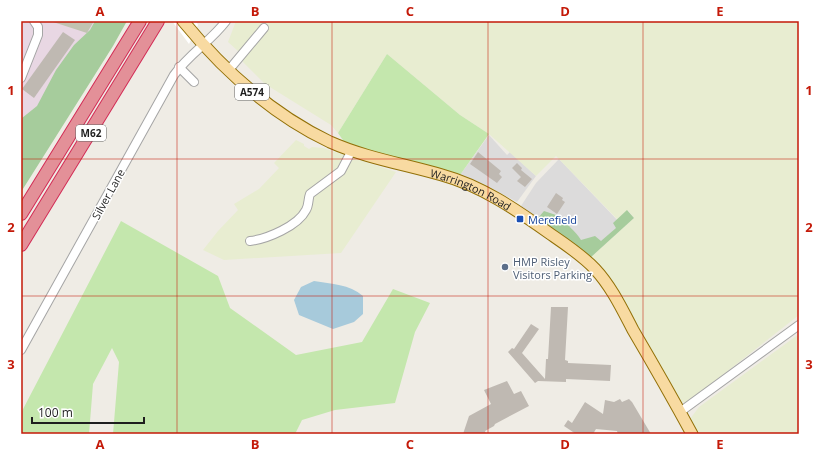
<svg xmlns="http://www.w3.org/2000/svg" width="820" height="455" font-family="'Open Sans',sans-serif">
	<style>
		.residential { fill: #dcdbdb }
		.industrial { fill: #e8d7e3 }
		.construction { fill: #c1c3b1 }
		.farmland { fill: #e8edd1 }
		.grass { fill: #c4e7ad }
		.forest { fill: #a6cc9c }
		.water { fill: #a7cadb }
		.pier { fill: #fff }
		.building { fill: #bfb9b2 }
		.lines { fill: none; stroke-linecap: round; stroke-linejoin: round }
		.minor-casing { stroke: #a5a5a5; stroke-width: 10 }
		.major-casing { stroke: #927007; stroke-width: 13 }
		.highway-casing { stroke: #d32c56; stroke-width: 14 }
		.minor { stroke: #fff; stroke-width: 8 }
		.major { stroke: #f8daa1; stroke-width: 11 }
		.highway { stroke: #e39098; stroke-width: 12 }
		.grid { fill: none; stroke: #c41a09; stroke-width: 1; stroke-opacity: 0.55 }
		.transit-dot { fill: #1a4fb4; stroke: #fff; stroke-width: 1.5 }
		.service-dot { fill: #5c6f8a; stroke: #fff; stroke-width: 1.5 }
		.labels { text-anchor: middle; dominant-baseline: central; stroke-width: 3; stroke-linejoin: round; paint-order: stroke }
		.shield { fill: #fff; stroke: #626262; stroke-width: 1 }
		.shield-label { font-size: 10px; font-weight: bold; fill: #1e1e1e }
		.street-label { font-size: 11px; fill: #1e1e1e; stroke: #fff }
		.transit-label { font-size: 11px; fill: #164399; stroke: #fff; text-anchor: start }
		.service-label { font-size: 11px; fill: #4e5e75; stroke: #fff; text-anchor: start }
		.neatline { fill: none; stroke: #c41a09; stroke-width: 1.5 }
		.grid-label { font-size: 13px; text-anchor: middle; font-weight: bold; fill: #c41a09 }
	</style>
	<rect width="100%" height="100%" fill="#efece5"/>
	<g class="residential">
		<path d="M489 135 507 155 510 152 536 176 517 202 486 185 460 175Z"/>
		<path d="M559 159 621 224 588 254 521 206 536 183Z"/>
	</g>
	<path class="industrial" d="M21 21H98L21 148Z"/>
	<path class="construction" d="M50 21H94L87 33Z"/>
	<g class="farmland">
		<path d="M236 21H799V315L687 403 681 402 677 400 590 258 634 218 628 210 617 219 556 156 536 176 489 134 460 115 387 54 338 133 331 125 265 84 243 62 238 51 228 42Z"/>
		<path d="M296 140 304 144V146L309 149 312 147 323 148 396 172 341 253 224 260 203 250 218 231 238 210 234 204 259 189 279 168 274 163Z"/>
		<path d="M799 334V434H697L690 419 699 407Z"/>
	</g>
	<g class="grass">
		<path d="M387 54 460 115 489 134 460 175 398 159 345 143 338 133Z"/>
		<path d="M121 221 218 276 230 308 296 355 362 342 393 289 430 303 415 332 395 403 335 410 302 420 295 434H113L119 362 112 348 93 384 89 434H21V413Z"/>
	</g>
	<g class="forest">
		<path d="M95 21H127L113 46 21 192 22 118 37 106 56 70 74 45 90 30Z"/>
		<path d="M627 210 634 218 590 258 538 218 544 211 562 217C567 226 575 230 581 240L595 236 601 241 616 228 613 223Z"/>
	</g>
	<path class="water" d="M314 281C332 284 349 284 363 296V314L354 322 333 329 299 315 294 300 301 287Z"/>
	<path class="pier" d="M172 21H196L198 25 189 44Z"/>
	<g class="building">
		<path d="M63 32 75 40 34 98 22 89Z"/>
		<path d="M478 152 501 171 499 174 502 177 497 183 470 164Z"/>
		<path d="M517 163 522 168 521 170 532 179 525 187 517 181 521 177 512 168Z"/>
		<path d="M556 193 563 198 562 200 565 202 557 214 547 207Z"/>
		<path d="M551 307H568L565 360 568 361V363L611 365 610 381 566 379V382L538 381 535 383 508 352 512 348 514 349 531 324 539 329 522 353 545 379 546 359H548Z"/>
		<path d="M507 381 514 394 521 391 529 406 495 424 494 426 485 431 486 434H463L469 416 491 404 484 390Z"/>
		<path d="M620 399 622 402 629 399 632 402 651 434H618L617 431 596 429 593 434H576L564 426 568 420 572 423 585 402 603 414 605 400 614 402Z"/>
	</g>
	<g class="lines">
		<g class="minor-casing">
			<g id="minor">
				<path d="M179 67 194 82"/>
				<path d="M228 71 264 28"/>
				<path d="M21 78 38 35V27L34 21"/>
				<path d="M250 241C267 239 298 226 306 210 309 205 308 199 310 194L341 171 352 150"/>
				<path d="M21 350 174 75C189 54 211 41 226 21"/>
				<path d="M680 412 799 325"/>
			</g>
		</g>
		<g class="major-casing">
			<g id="major">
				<path id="s1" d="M183 21C224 71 271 114 330 142 366 158 404 164 442 175 482 186 515 209 549 233 565 244 582 255 595 269 611 286 622 309 633 330 653 364 673 399 692 434"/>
			</g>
		</g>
		<g class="highway-casing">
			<g id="highway">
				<path d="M21 214 140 21"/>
				<path d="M21 245 158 21"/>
			</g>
		</g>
		<use href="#minor" class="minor"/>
		<use href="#major" class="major"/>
		<use href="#highway" class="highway"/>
	</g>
	<path class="grid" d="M177 21V434M332 21V434M488 21V434M643 21V434M21 159H799M21 296H799"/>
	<rect class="transit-dot" x="516" y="215" width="8" height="8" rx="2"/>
	<circle class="service-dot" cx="505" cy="267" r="4"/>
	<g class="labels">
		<g class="shield">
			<rect x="235" y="84" width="34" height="16" rx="3"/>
			<rect x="76" y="125" width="30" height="16" rx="3"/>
		</g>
		<g class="shield-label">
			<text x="252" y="92">A574</text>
			<text x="91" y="133">M62</text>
		</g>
		<g class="street-label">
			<text stroke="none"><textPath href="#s1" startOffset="341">Warrington Road</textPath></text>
			<text transform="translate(108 194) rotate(-61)">Silver Lane</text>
		</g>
		<g class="transit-label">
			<text x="528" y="219">Merefield</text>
		</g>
		<g class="service-label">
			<text x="513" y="261">HMP Risley<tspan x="513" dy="13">Visitors Parking</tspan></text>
		</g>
	</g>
	<rect width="820" height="455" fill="none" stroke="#ffffff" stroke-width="44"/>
	<path d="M32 417v6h112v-6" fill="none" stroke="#1e1e1e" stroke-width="2"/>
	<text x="38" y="417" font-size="12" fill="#1e1e1e" stroke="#ffffff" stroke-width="3" paint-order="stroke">100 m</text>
	<rect x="22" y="22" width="776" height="411" class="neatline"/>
	<g class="grid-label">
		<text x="100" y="16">A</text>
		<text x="255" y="16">B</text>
		<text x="410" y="16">C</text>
		<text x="565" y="16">D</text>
		<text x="720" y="16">E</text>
		<text x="11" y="95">1</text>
		<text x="809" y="95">1</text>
		<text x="11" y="232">2</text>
		<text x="809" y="232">2</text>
		<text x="11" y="369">3</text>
		<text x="809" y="369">3</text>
		<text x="100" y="449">A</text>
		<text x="255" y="449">B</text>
		<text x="410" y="449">C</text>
		<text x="565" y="449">D</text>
		<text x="720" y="449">E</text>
	</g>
</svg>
